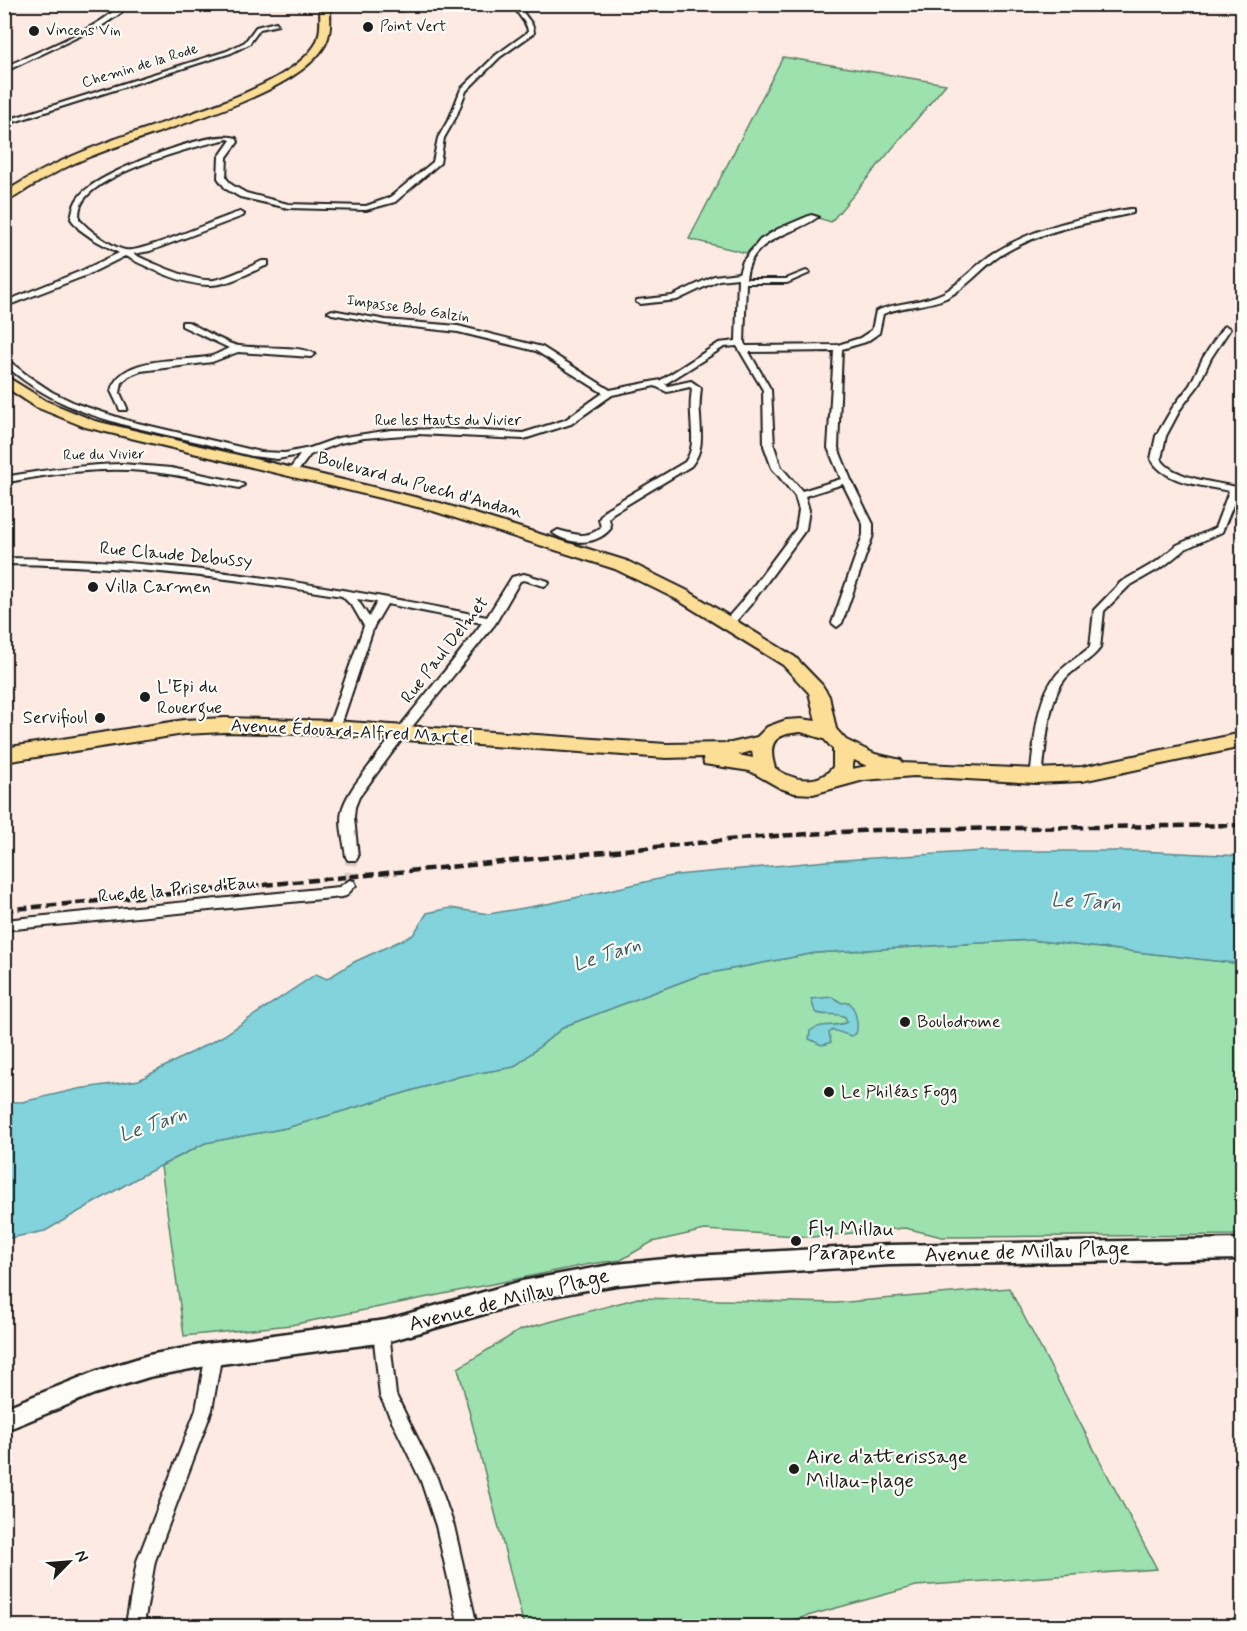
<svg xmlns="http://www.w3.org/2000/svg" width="1247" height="1631" font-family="Mynerve,sans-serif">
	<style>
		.green { fill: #9de2ae; stroke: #5c7f65; stroke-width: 1.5 }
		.water { fill: #82d3dc; stroke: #598a8f; stroke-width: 1.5 }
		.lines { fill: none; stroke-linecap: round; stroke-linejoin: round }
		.minor-tunnel { stroke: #dbccc5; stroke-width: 13; stroke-dasharray: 13 7; stroke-linecap: butt }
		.minor-casing { stroke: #1c1c1c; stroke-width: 4 }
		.tertiary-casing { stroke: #1c1c1c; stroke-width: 5 }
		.primary-casing { stroke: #1c1c1c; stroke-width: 4 }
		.minor { fill: #fdfcf7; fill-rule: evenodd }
		.tertiary { fill: #fdfcf7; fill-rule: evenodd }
		.primary { fill: #fdde96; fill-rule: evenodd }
		.rail { stroke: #1c1c1c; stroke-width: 4.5; stroke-dasharray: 10 4.5; stroke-linecap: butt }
		.poi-dot { fill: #1c1c1c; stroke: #fdfcf7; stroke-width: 2 }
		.labels { text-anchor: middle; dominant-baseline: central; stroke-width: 4.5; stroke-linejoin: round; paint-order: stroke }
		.far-poi-label { font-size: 15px; fill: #1c1c1c; stroke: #fdfcf7; text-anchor: start }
		.far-street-label { font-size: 15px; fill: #1c1c1c; stroke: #fdfcf7 }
		.street-label { font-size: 18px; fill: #1c1c1c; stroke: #fdfcf7 }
		.poi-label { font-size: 18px; fill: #1c1c1c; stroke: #fdfcf7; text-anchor: start }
		.water-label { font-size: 20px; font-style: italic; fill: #405c5f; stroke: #fdfcf7 }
		.near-poi-label { font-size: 21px; fill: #1c1c1c; stroke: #fdfcf7; text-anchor: start }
		.near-street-label { font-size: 21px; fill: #1c1c1c; stroke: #fdfcf7 }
	</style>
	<rect width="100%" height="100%" fill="#fdebe3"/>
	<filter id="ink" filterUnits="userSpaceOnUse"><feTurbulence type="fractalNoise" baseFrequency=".0167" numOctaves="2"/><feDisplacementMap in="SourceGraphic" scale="12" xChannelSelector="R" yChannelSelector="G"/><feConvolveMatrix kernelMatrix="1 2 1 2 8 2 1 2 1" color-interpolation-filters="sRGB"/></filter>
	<g filter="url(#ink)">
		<g class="green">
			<path d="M783 57 946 84 831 222 808 215 768 233 746 253 689 239Z"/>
			<path d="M1031 940 1242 964V1235L942 1237 905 1228 812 1237 705 1230 652 1242 621 1260 590 1264 291 1325 184 1336 161 1166 205 1143 286 1128 461 1076 514 1067 565 1026 700 975 815 953Z"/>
			<path d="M1009 1288 1157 1569 916 1586 771 1626H524L458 1368 520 1330 638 1298 836 1303Z"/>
		</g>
		<g class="water">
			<path d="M983 851H1139L1242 856V964L1031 940 815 953 700 975 565 1026 514 1067 461 1076 286 1128 205 1143 139 1177 45 1231 5 1239V1102H22L78 1089 139 1080 223 1036 316 974 327 979 354 962 413 935 427 913 450 908 489 914 552 903 676 875 827 861Z"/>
			<path d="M832 997 842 1003 849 1002C856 1009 859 1026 856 1034L851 1036 833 1030 829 1033 831 1042C820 1048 819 1043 809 1039L810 1031C821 1022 835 1028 847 1022L845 1017C835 1011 825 1018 815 1012L811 999Z"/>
		</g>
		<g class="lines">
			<path class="minor-tunnel" d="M350 885 352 857"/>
			<g class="minor-casing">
				<g id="minor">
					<path d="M4 4H28L4 8Z"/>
					<path d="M119 4H125L121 13 103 25 4 72V67C26 57 112 23 119 4Z"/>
					<path d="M384 4 402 7 420 4C408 12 395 13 384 4Z"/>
					<path d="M514 4H520C522 16 534 21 534 33L500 57 466 91 456 117 444 138 440 163 395 202 366 210 288 208 240 197 226 189 218 178 219 157 231 140 228 139C195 146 94 173 81 205 79 209 79 215 79 219 87 229 111 247 125 250 141 254 218 218 240 212L244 214 243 216 150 251 133 254C150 262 196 283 214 280 230 277 247 268 262 261H268V265C250 272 229 285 210 285 185 286 147 267 125 256L87 275 4 307V302L81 271 119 253 93 239 79 229 71 219C73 205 77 196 88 188 112 169 210 129 236 138L238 142 227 157 226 178 232 185 246 193 288 204 366 206 389 198 433 162 438 138 450 117 461 89 496 55 528 32C528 21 516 16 514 4Z"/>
					<path d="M276 22 278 25 260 29 249 44 231 53 4 125V121L227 51 245 42 256 27Z"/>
					<path d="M1130 209H1133V213C1087 223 1041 230 1001 255 981 268 967 288 946 298 926 307 903 305 883 314L879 333 866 342 842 349 838 448 851 480 873 524V535L842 623 837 627 832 623 863 535V524L843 484 805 496 809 510 806 529 751 604 732 626 728 627 723 623 743 600 796 529 799 510 795 496 772 468 764 446 763 390 737 346 724 347 665 384 668 386 691 381 701 388C700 397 699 407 700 416 701 436 704 450 691 466L613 513 609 519 611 528C598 545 570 546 553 533L558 530C573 534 588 540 601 527L599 519 606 509 685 462C696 447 691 431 691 414 690 406 691 397 692 389L690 387 667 392 655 386 612 395 571 424 524 439 418 434 364 438 340 443 310 455 296 474 293 475 288 472 300 455 277 459 252 456C230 451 208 444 185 439 118 424 57 412 4 364V357L28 376 52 392 77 404 129 421 261 452 285 453 310 448 338 438 391 430 445 429 523 433 565 420 603 393 536 351 458 332 386 324 332 314 328 312 332 310 386 320 458 326 542 347 610 390 661 380 719 343 736 341 738 278 719 280 677 300 640 304 636 302 637 300 672 296 714 276 739 273 743 261 760 240 778 229 811 215 818 217C792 236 750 237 746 279H786L806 271 810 273 787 283H746L744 343 746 346 838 345 860 338 872 330 876 311C897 302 922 303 943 293 962 283 976 264 994 253 1035 227 1083 217 1130 209ZM834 351 828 448 841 479 802 491 781 467 774 446 771 390 749 352Z"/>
					<path d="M182 322H188C201 328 227 345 240 346 258 349 301 345 315 354L311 357 238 352 212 362 141 371 129 376 122 382 120 393 127 408 126 410H120L111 391C121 355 177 362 207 357 215 356 222 351 229 348L182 326Z"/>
					<path d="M1226 326 1230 329 1211 358 1198 386 1181 408 1166 436 1161 459C1172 479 1221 483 1242 488V494L1238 493 1222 532 1185 549 1164 566 1129 586 1104 611 1100 648C1091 661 1075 667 1065 679 1047 701 1046 749 1042 776L1040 779H1032L1030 776C1035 744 1035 699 1057 674 1067 663 1080 656 1090 647L1094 610 1121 582 1156 562 1177 545 1215 528 1229 491C1203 485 1165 484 1151 459L1156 436 1173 407 1190 385 1203 358 1223 327Z"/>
					<path d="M122 464 171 468 239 482 244 485 239 488C207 481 176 474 143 471 97 467 50 474 4 483V477C44 470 82 465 122 464Z"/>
					<path d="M4 558C171 559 324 584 487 617L512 577 524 574 548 581 549 583 544 586 524 580 520 581 495 624 403 738 359 797 355 807 354 817 358 857 356 860H348L346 857C344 841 338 822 343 807 350 788 365 772 376 757 411 711 448 669 482 623L387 604 374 626 340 728 334 732 328 728 364 626 353 607 342 596C230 577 118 565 4 564ZM357 599 377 602 369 617Z"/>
					<path d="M350 880 354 881 356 885 346 896 342 897 4 930V920L339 887Z"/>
					<path d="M381 1324 387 1326 389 1332 396 1395 437 1478 454 1526 477 1626H459L436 1526 421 1481 380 1396 373 1332 375 1326Z"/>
					<path d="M214 1345 220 1347 222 1353 212 1410 155 1561 145 1618 146 1626H128L127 1618 137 1561 196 1410 206 1353 208 1347Z"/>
				</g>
			</g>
			<g class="tertiary-casing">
				<path id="tertiary" d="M1242 1239V1259L890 1265 694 1277 616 1285 540 1298 386 1342 206 1366 149 1377 94 1394 4 1431V1408L94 1372 149 1355 206 1344 386 1320 522 1281 616 1264 694 1256 890 1245Z"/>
			</g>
			<g class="primary-casing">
				<g id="primary">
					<path d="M320 4H330C330 18 332 32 325 45 296 98 147 132 89 157 69 165 50 175 32 186 23 191 14 199 4 202V193C35 172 68 157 102 144 155 123 285 92 315 45 322 33 320 18 320 4Z"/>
					<path d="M4 375 46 401 95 421 440 503 627 561 688 591 795 657 822 685 829 696 836 729 846 740 875 754 901 760 902 763 1036 769 1082 767 1242 733V747L1082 781 1036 783 914 776 864 780 813 794 795 793 780 788 750 771 704 764 703 757 666 758 334 735 225 732 184 734 4 762V748L184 720 225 718 334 721 666 744 731 743 757 737 767 727 786 720 801 719 816 721 809 693 783 665 676 599 615 569 430 510 85 427 36 407 4 386ZM801 732 824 739 833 749V767C818 786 793 781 775 768 767 742 775 734 801 732ZM752 751 753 758 738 755ZM854 760 867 766 852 769Z"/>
				</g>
			</g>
			<use href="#minor" class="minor"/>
			<use href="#tertiary" class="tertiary"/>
			<use href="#primary" class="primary"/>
			<path class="rail" d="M4 910 760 837 876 830 1242 825"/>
		</g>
	</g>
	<g class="poi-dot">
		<circle cx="368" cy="27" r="6"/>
		<circle cx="34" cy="31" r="6"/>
		<circle cx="93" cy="587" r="6"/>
		<circle cx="145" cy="697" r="6"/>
		<circle cx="100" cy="718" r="6"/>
		<circle cx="905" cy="1022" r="6"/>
		<circle cx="829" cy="1092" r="6"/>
		<circle cx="796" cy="1241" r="6"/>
		<circle cx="794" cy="1469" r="6"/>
	</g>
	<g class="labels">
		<g class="far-poi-label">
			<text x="380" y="27">Point Vert</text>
			<text x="46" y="31">Vincens Vin</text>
		</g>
		<g class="far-street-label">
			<text transform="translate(140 66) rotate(-17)">Chemin de la Rode</text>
			<text transform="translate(408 309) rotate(8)">Impasse Bob Galzin</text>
			<text x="448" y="421">Rue les Hauts du Vivier</text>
			<text transform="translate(104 455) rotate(-1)">Rue du Vivier</text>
		</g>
		<g class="street-label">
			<text transform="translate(420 485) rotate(15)">Boulevard du Puech d'Andan</text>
			<text transform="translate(176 555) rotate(5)">Rue Claude Debussy</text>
			<text transform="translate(445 650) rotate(-52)">Rue Paul Delmet</text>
			<text transform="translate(352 732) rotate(3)">Avenue Édouard-Alfred Martel</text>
			<text transform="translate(177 890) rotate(-5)">Rue de la Prise d'Eau</text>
		</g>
		<g class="poi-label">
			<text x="105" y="587">Villa Carmen</text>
			<text x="157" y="687">L'Epi du<tspan x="157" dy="21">Rouergue</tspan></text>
			<text x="88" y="718" text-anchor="end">Servifioul</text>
			<text x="917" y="1022">Boulodrome</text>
			<text x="841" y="1092">Le Philéas Fogg</text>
		</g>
		<g class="water-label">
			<text transform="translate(1086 902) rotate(3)">Le Tarn</text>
			<text transform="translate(607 955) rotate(-18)">Le Tarn</text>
			<text transform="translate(153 1125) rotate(-19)">Le Tarn</text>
		</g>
		<g class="near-poi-label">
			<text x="808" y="1229">Fly Millau<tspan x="808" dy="24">Parapente</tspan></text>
			<text x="806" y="1457">Aire d'atterissage<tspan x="806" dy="24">Millau-plage</tspan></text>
		</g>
		<g class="near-street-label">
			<text transform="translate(1027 1252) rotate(-2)">Avenue de Millau Plage</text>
			<text transform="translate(509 1300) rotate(-14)">Avenue de Millau Plage</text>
		</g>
	</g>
	<rect width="1247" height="1631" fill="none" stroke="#fdfcf7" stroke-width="24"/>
	<rect x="12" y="12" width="1223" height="1607" fill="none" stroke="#1c1c1c" stroke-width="2" filter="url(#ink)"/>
	<g transform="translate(69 1562) rotate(65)" stroke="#fdfcf7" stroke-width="4.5" paint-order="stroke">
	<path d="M0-4.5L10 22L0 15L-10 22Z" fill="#1c1c1c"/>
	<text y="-9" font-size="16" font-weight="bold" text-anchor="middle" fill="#1c1c1c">N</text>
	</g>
</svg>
